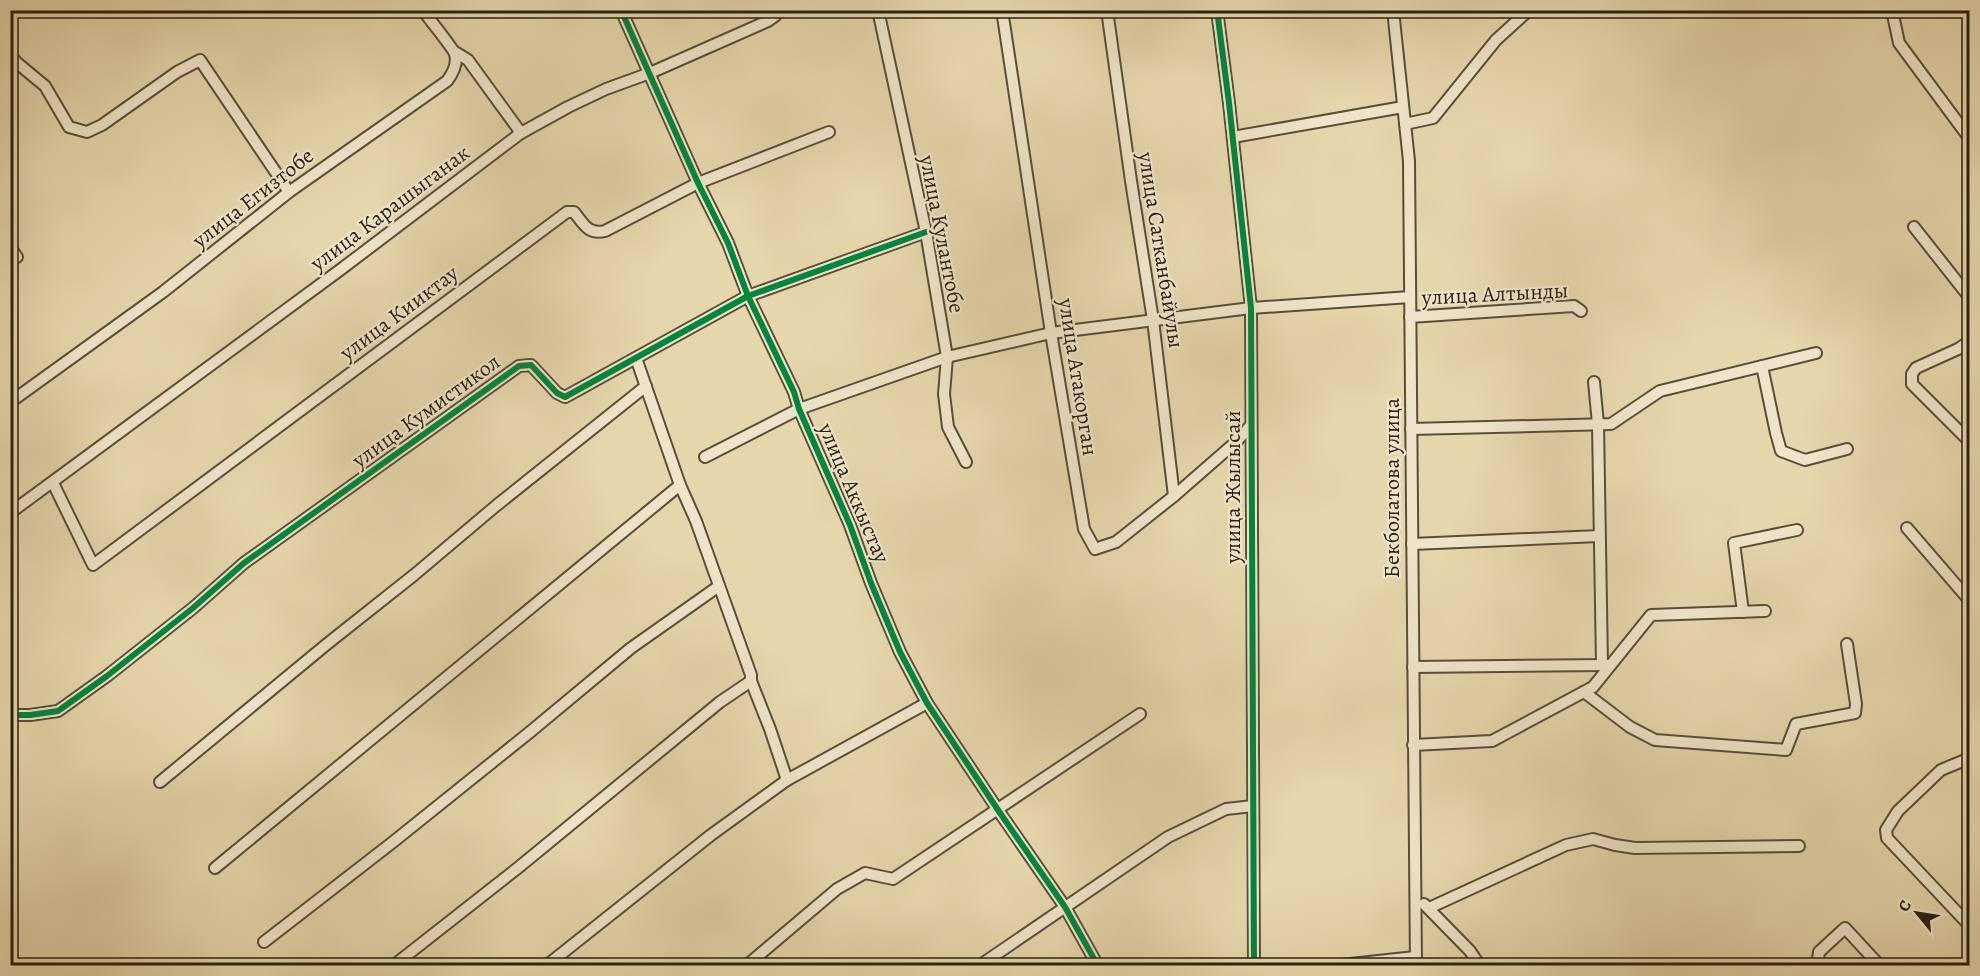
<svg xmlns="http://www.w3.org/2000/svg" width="1980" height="976" font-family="Alegreya,serif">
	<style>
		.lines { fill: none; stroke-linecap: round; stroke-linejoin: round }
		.minor-casing { stroke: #594e3b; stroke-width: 14 }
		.minor { stroke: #efe4c9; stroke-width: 10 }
		.cycleway-casing { stroke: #efe4c9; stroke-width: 10 }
		.cycleway { stroke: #00873e; stroke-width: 6 }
		.labels { text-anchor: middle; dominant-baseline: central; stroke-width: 4.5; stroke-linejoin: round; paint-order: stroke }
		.street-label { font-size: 22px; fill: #2a2015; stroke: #efe4c9 }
	</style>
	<rect width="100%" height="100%" fill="#e6d6ac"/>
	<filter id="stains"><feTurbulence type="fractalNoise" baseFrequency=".00333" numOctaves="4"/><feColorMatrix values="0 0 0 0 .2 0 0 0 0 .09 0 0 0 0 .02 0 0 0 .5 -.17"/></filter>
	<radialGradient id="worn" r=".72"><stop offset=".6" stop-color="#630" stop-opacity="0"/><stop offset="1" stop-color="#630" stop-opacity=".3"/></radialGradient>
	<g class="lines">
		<g class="minor-casing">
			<g id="minor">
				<path d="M621 10 698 183 728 243 748 296 794 392 799 409 850 525 871 583 900 652 927 703 998 810 1065 907 1098 966"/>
				<path d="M878 10 926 232 947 357 944 394 948 427 966 462"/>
				<path d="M1002 10 1051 333 1084 529 1095 549 1116 542 1174 496 1237 441 1251 425"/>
				<path d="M1107 10 1131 181 1153 320 1174 496"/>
				<path d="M1217 10 1229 103 1251 308 1254 966"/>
				<path d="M1393 10 1409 161 1416 966"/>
				<path d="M1892 10 1899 43 1970 139"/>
				<path d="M455 52 468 60 521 133"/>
				<path d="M10 54 16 62 45 86 69 127 87 132 102 125 177 72 200 60 289 192"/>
				<path d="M1405 124 1433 118 1496 40 1529 10"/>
				<path d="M1233 137 1403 107"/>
				<path d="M1914 227 1970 298"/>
				<path d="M10 247 17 257"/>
				<path d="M1410 317 1574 306 1581 311"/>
				<path d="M1970 341 1958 349 1916 368 1912 374V384L1970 442"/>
				<path d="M1762 366 1776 433 1781 451 1805 460 1847 449"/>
				<path d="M1594 382 1598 424 1602 665"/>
				<path d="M16 398 163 292 289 192 447 81C453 73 458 64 455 54 453 48 428 18 423 10"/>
				<path d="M1411 429 1611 424 1660 391 1816 353"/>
				<path d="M705 457 799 409 947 357 1051 333 1251 308 1410 297"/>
				<path d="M53 483 93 565 567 212H574C584 224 588 235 605 231L698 183 829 132"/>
				<path d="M10 513 340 270 521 133 568 107 606 89 650 73 768 21 775 16 776 10"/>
				<path d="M1907 528 1970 601"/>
				<path d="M1412 544 1599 536"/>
				<path d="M1743 612 1734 543 1797 530"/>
				<path d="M1413 667 1608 665"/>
				<path d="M1584 692 1630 727 1655 740 1786 750 1796 724 1855 713 1856 704 1847 644"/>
				<path d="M10 715H30L58 711 107 676 193 608 244 563 519 366 531 365 557 393 565 397 748 296 926 232"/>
				<path d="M1413 745 1492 741 1593 687 1651 615 1765 611"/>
				<path d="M1970 758 1941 770 1898 811 1886 830 1887 838 1970 926"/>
				<path d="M787 780 927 703"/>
				<path d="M160 782 327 644 414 575 497 505 646 386"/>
				<path d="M215 868 680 485"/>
				<path d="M1424 904 1470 951 1480 966"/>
				<path d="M1429 908 1566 845 1593 839 1615 845 1635 848 1799 846"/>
				<path d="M264 942 393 842 530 732 631 648 719 586"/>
				<path d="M393 966 519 867 720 702 751 681V675L696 521 680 485 636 358"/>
				<path d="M546 966 711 835 787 780 770 729 751 681"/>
				<path d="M746 966 837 889 865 873 893 879 1140 714"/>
				<path d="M979 966 1168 837 1226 809 1253 806"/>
				<path d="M1332 966 1415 957"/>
				<path d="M1817 966 1819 952 1845 928 1880 966"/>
			</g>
		</g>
		<use href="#minor" class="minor"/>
		<g class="cycleway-casing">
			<g id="cycleway">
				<path d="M621 10 698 183 728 243 748 296 794 392 799 409 850 525 871 583 900 652 927 703 998 810 1065 907 1098 966"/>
				<path d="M1217 10 1229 103 1251 308 1254 966"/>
				<path d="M10 715H30L58 711 107 676 193 608 244 563 519 366 531 365 557 393 565 397 748 296 926 232"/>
			</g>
		</g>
		<use href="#cycleway" class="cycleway"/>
	</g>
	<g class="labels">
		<g class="street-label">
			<text transform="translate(253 198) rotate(-38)">улица Егизтобе</text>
			<text transform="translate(390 208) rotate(-37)">улица Карашыганак</text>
			<text transform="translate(942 234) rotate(79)">улица Кулантобе</text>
			<text transform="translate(1161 250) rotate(81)">улица Сатканбайулы</text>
			<text transform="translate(1495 294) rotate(-3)">улица Алтынды</text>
			<text transform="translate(399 313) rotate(-37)">улица Кииктау</text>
			<text transform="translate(1078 377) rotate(81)">улица Атакорган</text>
			<text transform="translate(426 411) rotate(-36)">улица Кумистикол</text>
			<text transform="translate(1233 487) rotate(-90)">улица Жылысай</text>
			<text transform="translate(1392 488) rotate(-90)">Бекболатова улица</text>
			<text transform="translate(854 493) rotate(67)">улица Аккыстау</text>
		</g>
	</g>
	<rect width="1980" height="976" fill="none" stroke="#e6d6ac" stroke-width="36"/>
	<rect x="12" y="12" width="1956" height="952" fill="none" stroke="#2a2015" stroke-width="3"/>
	<rect x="18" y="18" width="1944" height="940" fill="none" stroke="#2a2015" stroke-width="1.5"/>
	<g transform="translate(1917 913) rotate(300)" stroke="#efe4c9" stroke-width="4.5" paint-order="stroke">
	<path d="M0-4.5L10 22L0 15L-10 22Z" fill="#2a2015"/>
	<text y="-9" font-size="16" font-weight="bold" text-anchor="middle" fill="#2a2015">С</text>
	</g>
	<rect width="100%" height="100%" filter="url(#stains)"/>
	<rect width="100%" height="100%" fill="url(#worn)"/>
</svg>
